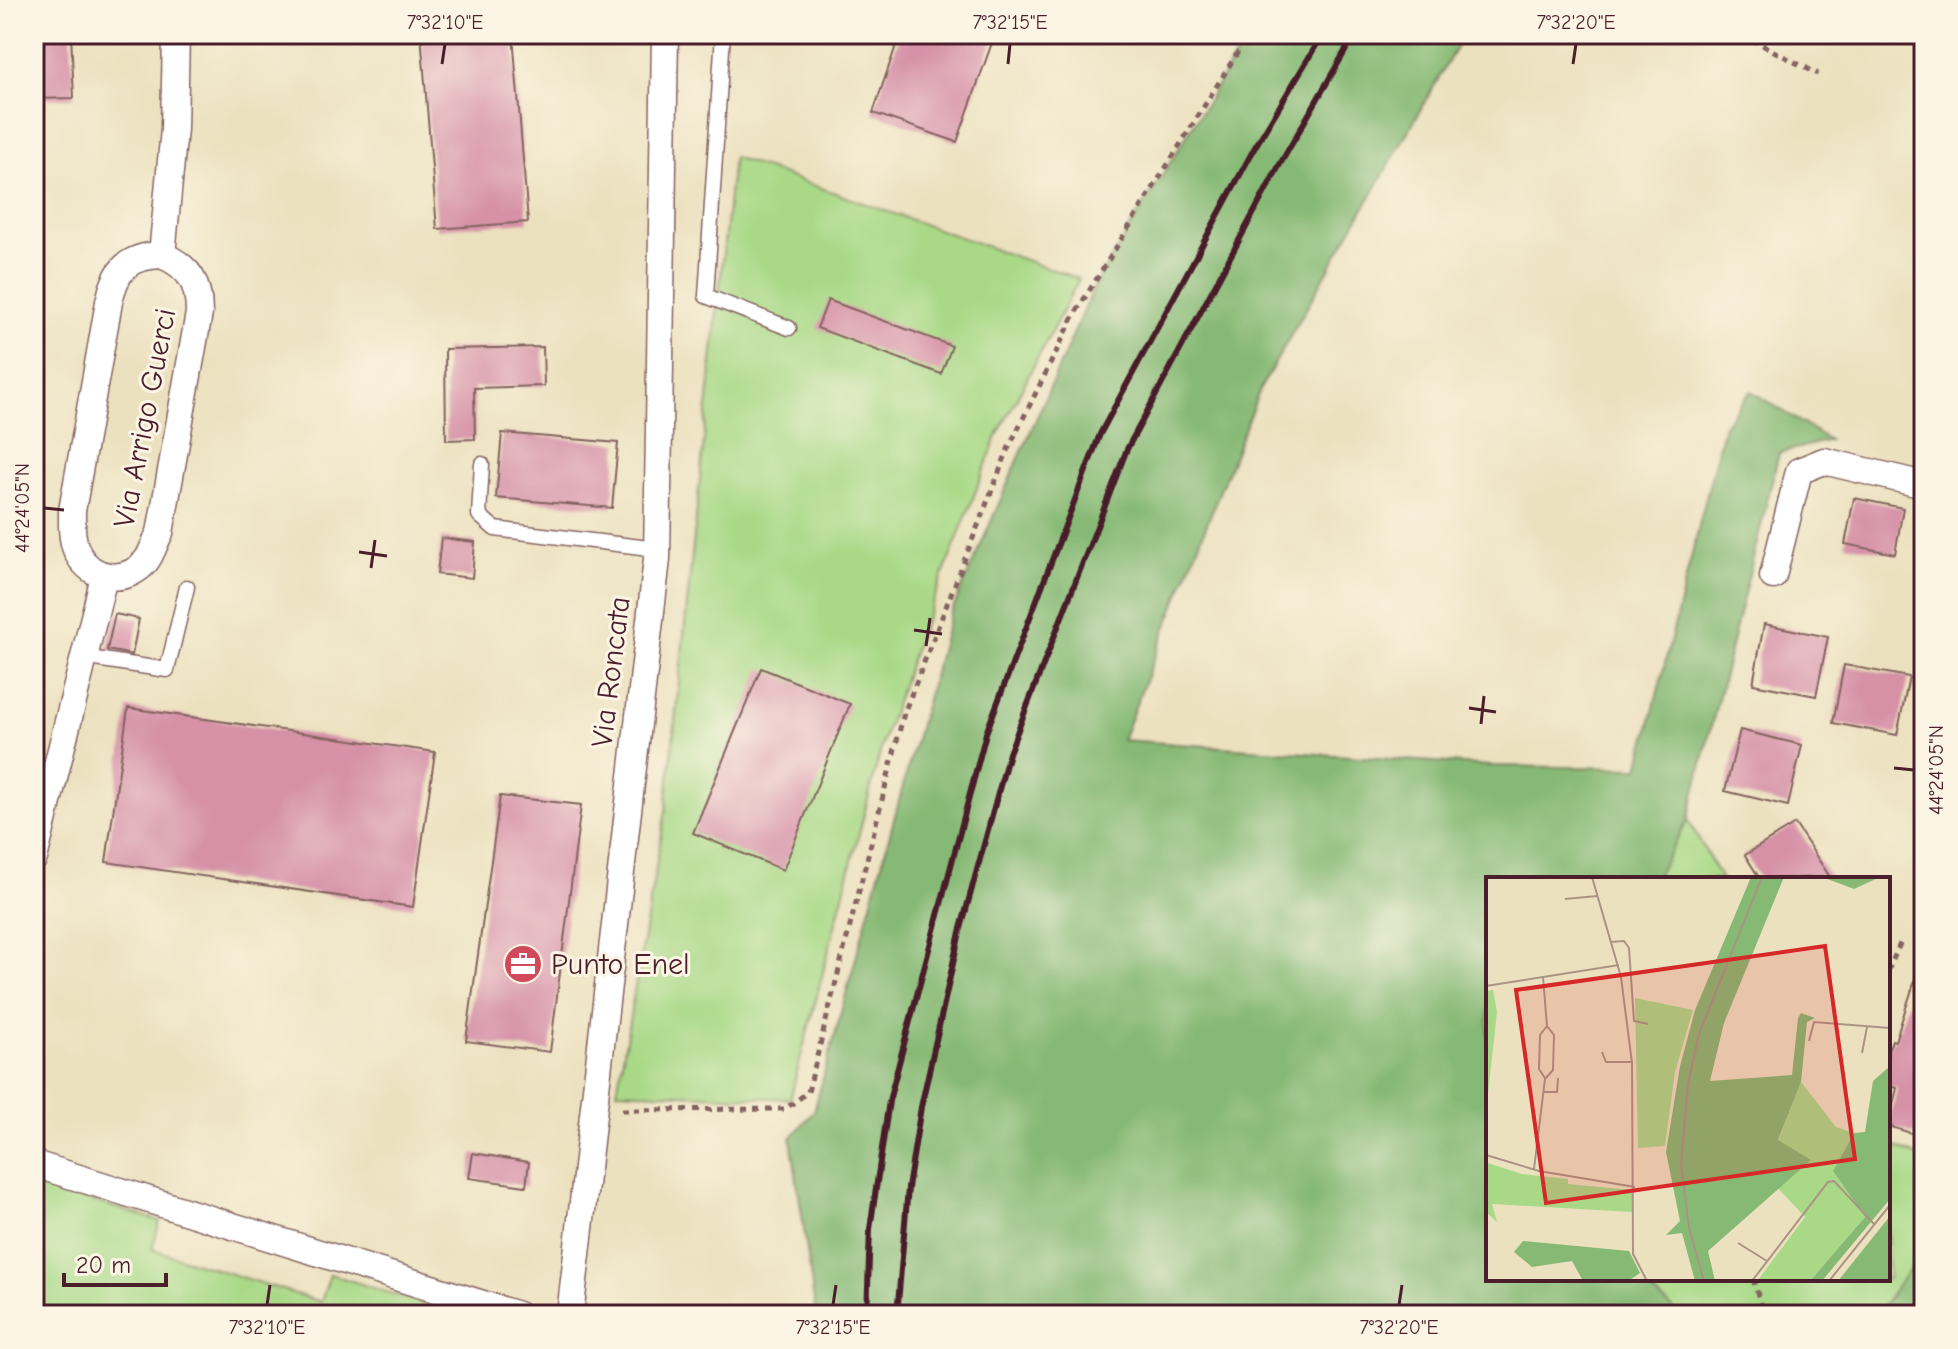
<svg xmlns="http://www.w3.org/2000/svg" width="1958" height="1349" font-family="'Comic Neue',sans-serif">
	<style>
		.green { fill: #a9d987; stroke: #7a7c59; stroke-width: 2 }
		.forest { fill: #86b974; stroke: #686c50; stroke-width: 2 }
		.building { fill: #d691a7 }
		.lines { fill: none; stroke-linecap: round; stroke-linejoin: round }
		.service-casing { stroke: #83635f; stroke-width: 17 }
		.minor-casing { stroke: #83635f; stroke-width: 29 }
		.path { stroke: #83635f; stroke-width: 5; stroke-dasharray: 6 6; stroke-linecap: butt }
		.service { stroke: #fff; stroke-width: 14 }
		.minor { stroke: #fff; stroke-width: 26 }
		.rail { stroke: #4a1f2b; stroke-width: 6 }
		.ticks { fill: none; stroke: #4a1f2b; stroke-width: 3 }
		.labels { text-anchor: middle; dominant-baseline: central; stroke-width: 6; stroke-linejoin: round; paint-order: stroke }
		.street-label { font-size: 30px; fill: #4a1f2b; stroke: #fcf5e5 }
		.poi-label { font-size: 30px; fill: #4a1f2b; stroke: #fcf5e5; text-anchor: start }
		.inset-road { fill: none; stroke: #ab9384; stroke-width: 2 }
		.view { fill: #d62828; fill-opacity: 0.15; stroke: #d62828; stroke-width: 4 }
		.inset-edge { fill: none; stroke: #4a1f2b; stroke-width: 4 }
		.neatline { fill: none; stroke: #4a1f2b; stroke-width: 3 }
		.ticks-label { font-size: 20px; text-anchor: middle; fill: #4a1f2b }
	</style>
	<rect width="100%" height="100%" fill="#fcf5e5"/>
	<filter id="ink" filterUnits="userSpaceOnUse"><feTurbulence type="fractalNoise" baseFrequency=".0125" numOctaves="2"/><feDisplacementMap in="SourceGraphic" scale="16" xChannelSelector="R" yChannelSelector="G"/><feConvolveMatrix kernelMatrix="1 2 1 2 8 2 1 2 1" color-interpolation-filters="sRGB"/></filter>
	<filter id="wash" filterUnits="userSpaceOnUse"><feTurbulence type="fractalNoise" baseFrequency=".006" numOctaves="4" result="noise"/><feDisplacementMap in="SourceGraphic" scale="32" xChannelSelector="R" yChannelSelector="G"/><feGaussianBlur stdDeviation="1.8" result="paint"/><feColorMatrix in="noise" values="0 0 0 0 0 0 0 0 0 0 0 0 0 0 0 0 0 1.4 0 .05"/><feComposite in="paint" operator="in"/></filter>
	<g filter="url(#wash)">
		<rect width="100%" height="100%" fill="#ece1bf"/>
		<g class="green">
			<path d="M733 157 1079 279 998 434 914 650 883 741 790 1099 617 1091 666 810Z"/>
			<path d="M1688 820 1721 879H1655Z"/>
			<path d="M1888 1143 1924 1160V1250L1876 1315H1681L1636 1279H1888Z"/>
			<path d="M34 1184 160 1221 152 1249 321 1302 330 1274 458 1315H34Z"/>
		</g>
		<g class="forest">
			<path d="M1249 34H1464L1260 389 1122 740 1491 766 1639 768 1724 425 1751 391 1829 440 1779 453 1688 820 1655 879H1488V1279H1636L1681 1315H816L791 1138 814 1111 950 615 1095 285Z"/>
			<path d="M1924 1250V1315H1876Z"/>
		</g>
		<g id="blocks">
			<g class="building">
				<path d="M34 34H71L74 98 34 99Z"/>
				<path d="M421 34H513L528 222 437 229Z"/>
				<path d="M900 34H995L957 142 873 113Z"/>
				<path d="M828 300 952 346 941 374 817 328Z"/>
				<path d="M543 347 544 386 474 388 475 439 446 440 445 349Z"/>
				<path d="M502 433 618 443 612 508 496 498Z"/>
				<path d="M1854 498 1903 508 1895 554 1845 544Z"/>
				<path d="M441 538 475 542 472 578 437 574Z"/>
				<path d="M115 614 139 619 132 655 107 650Z"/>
				<path d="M1764 624 1828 637 1816 696 1753 684Z"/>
				<path d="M1844 665 1909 677 1897 735 1833 723Z"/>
				<path d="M761 668 850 704 783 870 693 833Z"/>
				<path d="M128 708 435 752 413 907 106 862Z"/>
				<path d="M1740 730 1802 745 1788 806 1725 791Z"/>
				<path d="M500 796 581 805 550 1052 466 1041Z"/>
				<path d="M1795 824 1830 877 1760 879 1745 855Z"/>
				<path d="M1924 953V1137L1888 1126 1897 1088 1888 1086V1051L1892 1040 1895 1041Z"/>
				<path d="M473 1153 529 1162 526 1186 469 1178Z"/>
			</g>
		</g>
	</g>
	<g filter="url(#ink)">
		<use href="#blocks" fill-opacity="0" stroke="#83635f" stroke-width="2"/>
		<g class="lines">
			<g class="service-casing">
				<g id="service">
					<path d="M723 34 706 296 789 328"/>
					<path d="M482 464 479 515 495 529 657 549"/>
					<path d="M83 657 167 670 187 587"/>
				</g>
			</g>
			<g class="minor-casing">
				<g id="minor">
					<path d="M162 255C190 267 199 283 199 313L160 533C155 541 152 554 146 561 126 585 92 580 78 554 71 540 72 526 72 511L109 302C116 269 128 256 162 255Z"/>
					<path d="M162 255 174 129 176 34"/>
					<path d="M1773 576 1799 471 1824 461 1924 485"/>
					<path d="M34 858 104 577"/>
					<path d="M34 1164 518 1315"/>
					<path d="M570 1315 657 559 665 34"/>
				</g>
			</g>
			<g class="path">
				<path d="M1741 34 1818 74"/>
				<path d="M1888 971 1902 939"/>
				<path d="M622 1110 785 1109 808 1092 904 713 1009 447 1076 312 1249 34"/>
				<path d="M1753 1279 1764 1315"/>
			</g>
			<use href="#service" class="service"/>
			<use href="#minor" class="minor"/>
			<g class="rail">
				<path d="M867 1315 870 1229 889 1101 986 733 1100 434 1255 147 1323 34"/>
				<path d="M897 1315 908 1188 921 1107 960 932 1009 753 1127 449 1279 166 1355 34"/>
			</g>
		</g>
	</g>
	<path class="ticks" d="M442 64 445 44M1008 64 1010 44M1573 64 1576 44M44 508 64 510M359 552 387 556M371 568 375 540M914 630 942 634M926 646 930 618M1469 708 1496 712M1481 724 1484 696M1894 768 1914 770M267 1305 270 1285M833 1305 836 1285M1399 1305 1402 1285"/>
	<defs>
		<g id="office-disc" transform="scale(2)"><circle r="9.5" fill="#d1495b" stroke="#fcf5e5"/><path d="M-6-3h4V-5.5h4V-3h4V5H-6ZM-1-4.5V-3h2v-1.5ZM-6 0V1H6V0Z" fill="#fff"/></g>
	</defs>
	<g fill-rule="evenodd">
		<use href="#office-disc" x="523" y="964"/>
	</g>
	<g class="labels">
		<g class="street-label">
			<text transform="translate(145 418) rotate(-79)">Via Arrigo Guerci</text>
			<text transform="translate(611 672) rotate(-83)">Via Roncata</text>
		</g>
		<g class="poi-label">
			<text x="551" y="964">Punto Enel</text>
		</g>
	</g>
	<g transform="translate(1486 877)">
		<rect width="404" height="404" fill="#ece1bf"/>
		<path d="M7 113 11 135 0 235V114ZM149 121 207 133 189 195 179 269 152 271ZM315 205 350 250 368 256 347 294 379 340 324 404 272 403 319 340 290 309 324 283 292 264ZM2 286 36 297 82 302V307L146 313V335L6 327 11 345 0 335Z" fill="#a9d987"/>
		<path d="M265 0H298L238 146 224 204 306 198 312 141 315 136 329 141 321 145 315 205 292 263 325 283 222 374 229 404H209L196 356 180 358 194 344 180 275 194 189 209 133ZM336 0H394L368 12ZM404 189V322L336 404H324L379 340 347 294 368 256 379 255 387 204ZM404 339V404H352ZM37 364 143 374 154 396 142 404H97L86 384 46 390 28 375Z" fill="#86b974"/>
		<path class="inset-road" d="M106 0 135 100 146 186 147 377 161 404M79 22 111 19M124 65 138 64 143 71 148 144 162 147M0 109 133 88M323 164 328 145 404 151M116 175 120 185H146M376 176 381 150M59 201 53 192 54 158 61 149M58 215H71L72 201M0 278 53 294 149 310M48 292 59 202 67 193 68 158 61 149 57 100M252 366 281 384M218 404 203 351 195 287 202 207 213 157 276 0M266 404 342 305 348 304 388 347M343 404 404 328"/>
		<path class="view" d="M339 69 369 282 60 326 30 113Z"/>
		<rect width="404" height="404" class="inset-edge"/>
	</g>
	<rect width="1958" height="1349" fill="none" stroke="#fcf5e5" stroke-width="88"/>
	<path d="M64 1273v12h102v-12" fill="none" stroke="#4a1f2b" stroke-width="4"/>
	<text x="76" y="1273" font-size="24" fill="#4a1f2b" stroke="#fcf5e5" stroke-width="6" paint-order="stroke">20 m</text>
	<rect x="44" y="44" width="1870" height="1261" class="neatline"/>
	<g class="ticks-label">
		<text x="445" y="29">7°32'10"E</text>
		<text x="1010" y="29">7°32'15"E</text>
		<text x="1576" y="29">7°32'20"E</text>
		<text transform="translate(22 508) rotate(-90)" y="7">44°24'05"N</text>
		<text transform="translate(1936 770) rotate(-90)" y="7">44°24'05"N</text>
		<text x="267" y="1334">7°32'10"E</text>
		<text x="833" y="1334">7°32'15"E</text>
		<text x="1399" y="1334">7°32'20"E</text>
	</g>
</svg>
